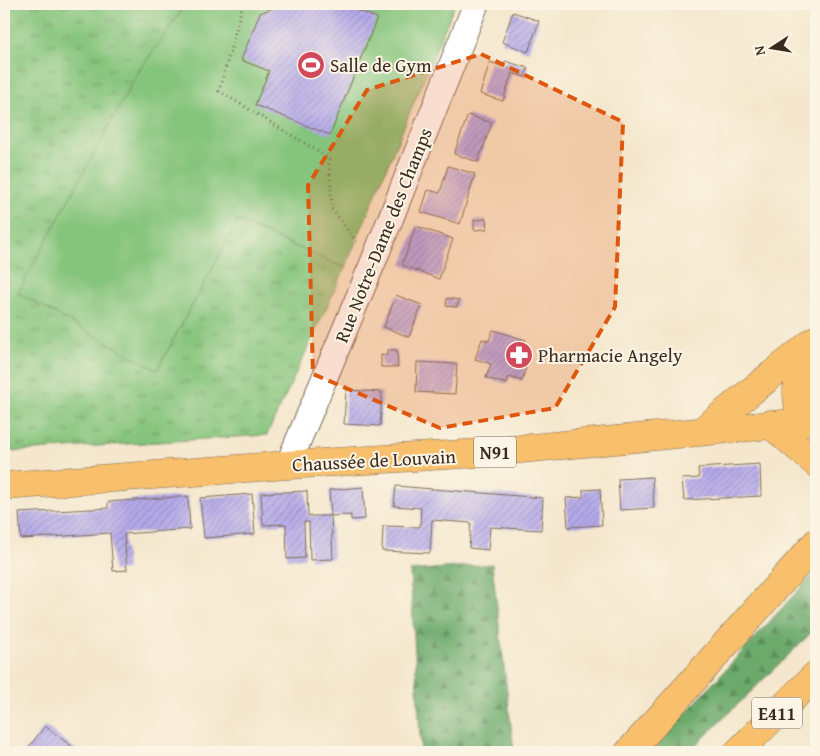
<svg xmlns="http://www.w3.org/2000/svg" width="820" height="756" font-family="'Gentium Book Plus',serif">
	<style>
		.grass { fill: url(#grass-tufts); stroke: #60774d }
		.forest { fill: url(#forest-firs); stroke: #546a45 }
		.park { fill: #85c47c; stroke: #60774d }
		.building { fill: url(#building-hatch) }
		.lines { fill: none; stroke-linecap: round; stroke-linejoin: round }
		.minor-casing { stroke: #7c6c5b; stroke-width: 27 }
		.major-casing { stroke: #7c6c5b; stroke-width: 29 }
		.highway-casing { stroke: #7c6c5b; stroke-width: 29 }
		.path { stroke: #7c6c5b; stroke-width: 3; stroke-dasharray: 1 4; stroke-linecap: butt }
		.minor { stroke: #fff; stroke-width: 25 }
		.major { stroke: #f8bf6c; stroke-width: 28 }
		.highway { stroke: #f8bf6c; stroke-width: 28 }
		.marked { fill: #df570d; fill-opacity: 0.2; stroke: #df570d; stroke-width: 4; stroke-dasharray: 10 6; stroke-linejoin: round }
		.labels { text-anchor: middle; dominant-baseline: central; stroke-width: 4; stroke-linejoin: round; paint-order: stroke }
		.shield { fill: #fcf5e5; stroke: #75675a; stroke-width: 1 }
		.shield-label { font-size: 18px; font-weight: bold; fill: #3b2a1e }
		.poi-label { font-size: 19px; fill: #3b2a1e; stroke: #fcf5e5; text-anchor: start }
		.street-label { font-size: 19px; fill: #3b2a1e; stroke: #fcf5e5 }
	</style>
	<defs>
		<pattern id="grass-tufts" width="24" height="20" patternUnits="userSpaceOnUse" patternTransform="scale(1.25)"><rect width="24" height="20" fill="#85c47c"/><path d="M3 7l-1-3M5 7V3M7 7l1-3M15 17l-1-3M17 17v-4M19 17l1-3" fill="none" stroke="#6e9f65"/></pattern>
		<pattern id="forest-firs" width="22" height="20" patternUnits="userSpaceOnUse" patternTransform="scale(1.25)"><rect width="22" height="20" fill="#6caa6c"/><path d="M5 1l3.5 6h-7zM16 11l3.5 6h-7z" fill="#5a8b58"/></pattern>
		<pattern id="building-hatch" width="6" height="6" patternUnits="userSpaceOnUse" patternTransform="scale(1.25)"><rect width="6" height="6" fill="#b5aaeb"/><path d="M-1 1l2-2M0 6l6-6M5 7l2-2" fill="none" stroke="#948bbe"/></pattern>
	</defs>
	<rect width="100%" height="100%" fill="#fcf5e5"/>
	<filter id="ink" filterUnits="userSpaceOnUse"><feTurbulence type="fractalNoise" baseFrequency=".02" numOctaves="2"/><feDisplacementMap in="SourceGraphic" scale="10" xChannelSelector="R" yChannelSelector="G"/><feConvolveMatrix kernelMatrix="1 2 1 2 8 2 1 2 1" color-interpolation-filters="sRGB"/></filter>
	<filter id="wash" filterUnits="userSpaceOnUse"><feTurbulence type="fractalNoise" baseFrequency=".0096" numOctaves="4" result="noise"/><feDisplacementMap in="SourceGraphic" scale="20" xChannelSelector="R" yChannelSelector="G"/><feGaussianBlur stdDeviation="1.12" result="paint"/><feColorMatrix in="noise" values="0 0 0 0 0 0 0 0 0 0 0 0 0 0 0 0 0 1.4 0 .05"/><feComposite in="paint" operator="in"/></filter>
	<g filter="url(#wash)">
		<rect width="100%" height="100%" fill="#f4e7cd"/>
		<path class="grass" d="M4 4H186L136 76 157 370 238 221 345 268 267 435 4 452Z"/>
		<g class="forest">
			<path d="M492 564 514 752H421L410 571Z"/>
			<path d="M816 571V628L689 752H650Z"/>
		</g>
		<path class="park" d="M186 4H455L345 268 238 221 157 370 18 293 136 76Z"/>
		<g id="blocks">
			<g class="building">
				<path d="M275 4H340L377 18 330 135 255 105 269 71 241 60 260 13 273 8Z"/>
				<path d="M513 12 539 21 528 52 502 42Z"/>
				<path d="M505 61 528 68 525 77 512 73 503 101 480 94 490 62 503 67Z"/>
				<path d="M468 115 492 123 478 162 454 154Z"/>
				<path d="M448 166 475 174 460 224 421 212 428 190 440 193Z"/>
				<path d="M486 219 487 229 474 230V220Z"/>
				<path d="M416 226 453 239 439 279 402 265Z"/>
				<path d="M396 295 422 305 409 337 384 327Z"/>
				<path d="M447 298 459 300 457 307 446 306Z"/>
				<path d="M493 330 526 340 523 351 530 354 522 381 509 377 507 384 486 378 491 364 475 359 482 339 489 341Z"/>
				<path d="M388 350H397L398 367H381V355H387Z"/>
				<path d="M417 362 457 364 455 394 416 392Z"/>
				<path d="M346 390 382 392 380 426 344 424Z"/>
				<path d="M760 464 761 496 684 500 682 479 699 478 698 468Z"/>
				<path d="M652 477 654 508 620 510 618 479Z"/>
				<path d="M396 486 543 498 541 530 490 527 488 550 469 548 471 523 432 520 430 553 382 551 383 526 420 527 421 508 394 506Z"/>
				<path d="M363 487 365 519 351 520V515L331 516 333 559 310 560 309 522H304L305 558 287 559 286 524 263 525 261 493 307 491 308 516H331L329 490Z"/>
				<path d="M600 489 602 525 568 527 566 498 583 497V490Z"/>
				<path d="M252 494 255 534 204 538 200 498Z"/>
				<path d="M188 496 190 529 124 534 127 570 113 571 110 533 21 539 19 513 108 508V502Z"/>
				<path d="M45 726 78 751 77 752H25Z"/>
			</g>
		</g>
	</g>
	<g filter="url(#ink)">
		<use href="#blocks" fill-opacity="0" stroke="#7c6c5b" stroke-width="1"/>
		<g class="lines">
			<g class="minor-casing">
				<path id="minor" d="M288 465 374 260 476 4"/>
			</g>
			<g class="major-casing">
				<path id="major" d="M4 486 288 465 480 453 803 422 816 416"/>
			</g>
			<g class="highway-casing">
				<g id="highway">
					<path d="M803 422C790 386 800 376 813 343"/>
					<path d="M770 424 816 463"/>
					<path d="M702 431 815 340"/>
					<path d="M629 752 816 543"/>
					<path d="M738 752 816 675"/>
				</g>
			</g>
			<path class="path" d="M243 4 219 91 329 158 332 209 358 244"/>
			<use href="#minor" class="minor"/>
			<use href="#major" class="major"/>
			<use href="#highway" class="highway"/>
		</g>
	</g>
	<path class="marked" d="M481 54 623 122 615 307 555 408 440 428 313 374 308 185 367 90Z"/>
	<defs>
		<g id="stadium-disc" transform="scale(1.4375)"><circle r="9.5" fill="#d1495b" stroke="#fcf5e5"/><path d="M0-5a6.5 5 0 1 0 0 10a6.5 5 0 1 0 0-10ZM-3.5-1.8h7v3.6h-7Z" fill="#fff"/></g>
		<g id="pharmacy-disc" transform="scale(1.4375)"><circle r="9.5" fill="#d1495b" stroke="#fcf5e5"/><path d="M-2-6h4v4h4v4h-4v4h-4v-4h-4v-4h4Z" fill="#fff"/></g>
	</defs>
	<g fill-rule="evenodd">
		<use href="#stadium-disc" x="311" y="65"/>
		<use href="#pharmacy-disc" x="519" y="355"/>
	</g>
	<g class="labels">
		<g class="shield">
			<rect x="474" y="436.5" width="42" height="31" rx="4"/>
			<rect x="752" y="697.5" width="50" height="31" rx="4"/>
		</g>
		<g class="shield-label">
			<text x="495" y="452">N91</text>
			<text x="777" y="713">E411</text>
		</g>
		<g class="poi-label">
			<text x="330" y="65">Salle de Gym</text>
			<text x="538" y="355">Pharmacie Angely</text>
		</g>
		<g class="street-label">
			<text transform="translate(383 235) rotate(-68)">Rue Notre-Dame des Champs</text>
			<text transform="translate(374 460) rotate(-3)">Chaussée de Louvain</text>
		</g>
	</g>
	<rect width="820" height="756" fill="none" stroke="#fcf5e5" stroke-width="20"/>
	<g transform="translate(772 48) rotate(258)" stroke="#fcf5e5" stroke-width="4" paint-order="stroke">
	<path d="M0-4L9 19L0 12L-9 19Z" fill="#3b2a1e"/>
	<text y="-8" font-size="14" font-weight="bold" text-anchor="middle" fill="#3b2a1e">N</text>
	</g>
</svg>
